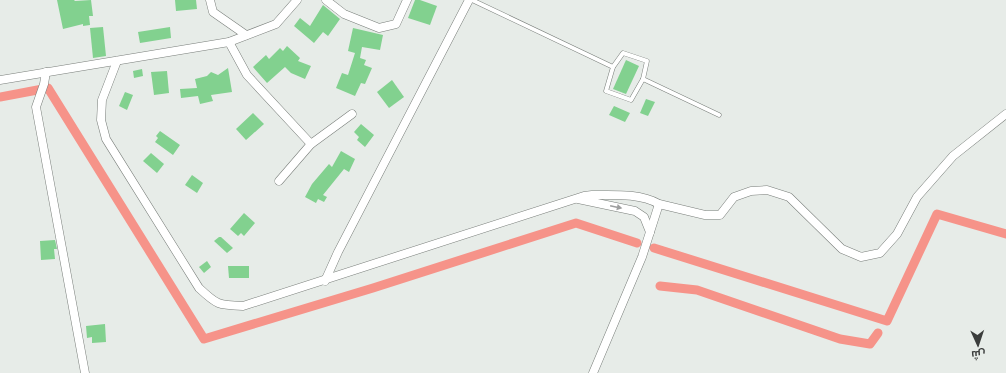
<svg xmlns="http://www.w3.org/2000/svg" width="1006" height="373" font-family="Bitter,Cairo,serif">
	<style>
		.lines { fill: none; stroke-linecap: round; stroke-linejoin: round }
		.canal { stroke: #f69389; stroke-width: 9 }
		.building { fill: #82d18f }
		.lane-casing { stroke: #797e7a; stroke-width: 5 }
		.street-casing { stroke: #797e7a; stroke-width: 9 }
		.lane { stroke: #fff; stroke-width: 4 }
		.street { stroke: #fff; stroke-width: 8 }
		.oneway { fill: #9d9e9e }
	</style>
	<rect width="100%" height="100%" fill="#e7ece8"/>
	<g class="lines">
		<g class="canal">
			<path d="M0 97 48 88 204 339 373 288 576 223 637 243"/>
			<path d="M654 248 887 321 937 214 1006 234"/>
			<path d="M660 286 697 290 840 339 870 344 878 333"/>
		</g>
	</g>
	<g class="building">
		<path d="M57 0H74L75 1 91 0 93 16H89L90 25 83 26V24L63 29Z"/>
		<path d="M175 0H196L197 9 176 11Z"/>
		<path d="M415 0H420L437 6 430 25 408 18Z"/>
		<path d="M323 5 340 19 328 36 323 32 314 43 294 26 300 18 310 26Z"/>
		<path d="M103 27 106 56 93 58 90 28Z"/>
		<path d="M170 27 171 38 140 43 138 32Z"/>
		<path d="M353 28 383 35 380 50 362 47 360 58 366 60 364 65 372 68 365 84 361 83 355 96 336 88 342 73 348 75 355 53 348 51Z"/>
		<path d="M287 46 300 58 298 61 311 66 305 79 291 73 285 67 267 83 253 67 266 55 269 59 280 48 283 51Z"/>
		<path d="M626 60 639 66 626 94 613 89Z"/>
		<path d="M228 68 232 92 211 95 213 101 200 104 198 96 181 98 180 89 197 88 195 79 207 76 211 72 218 75Z"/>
		<path d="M142 69 143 76 134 78 133 71Z"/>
		<path d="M167 71 169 93 154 95 151 72Z"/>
		<path d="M392 80 404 97 389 108 377 92Z"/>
		<path d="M125 92 133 95 127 110 119 106Z"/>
		<path d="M646 99 655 102 648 116 640 113Z"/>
		<path d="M614 106 630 113 625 122 609 115Z"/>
		<path d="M253 113 264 124 246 140 236 129Z"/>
		<path d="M361 124 374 135 365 147 357 140 359 137 354 132Z"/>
		<path d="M160 131 180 145 173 155 155 142 158 138 156 136Z"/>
		<path d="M341 151 355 159 349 172 344 169 323 195 327 197 324 202 318 199 316 203 305 197 312 184 329 164 332 167Z"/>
		<path d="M151 153 164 164 157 173 143 161Z"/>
		<path d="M192 175 203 183 197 193 185 185Z"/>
		<path d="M244 213 255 223 244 236 241 233 238 236 230 229Z"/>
		<path d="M219 237H221L233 248 227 253 214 241Z"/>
		<path d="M55 240 57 249H54L55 259 41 260 40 241Z"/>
		<path d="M207 261 211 267 204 273 199 267Z"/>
		<path d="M228 266H249V278H229Z"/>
		<path d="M105 324 106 342 92 343V337L87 338 86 326Z"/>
	</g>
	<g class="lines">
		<g class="lane-casing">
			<g id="lane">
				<path d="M472 0 613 67 606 91 631 100 643 79 719 115"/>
				<path d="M613 67 623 53 647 61 643 79"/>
			</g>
		</g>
		<g class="street-casing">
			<g id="street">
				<path d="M210 0 213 12 246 35"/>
				<path d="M326 0 344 14 379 28 396 24 407 0"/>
				<path d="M229 42 247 75 311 144 352 114"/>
				<path d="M117 61 102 100 101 120 106 139 199 288C217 305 218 305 243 306L584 196 592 195C613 195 640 193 659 204L705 215H720L734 197 751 191 767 190 789 197 842 249 861 257 880 253 897 234 917 197 953 156 1006 114"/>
				<path d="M46 72 44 84 36 107 85 373"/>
				<path d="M0 80 229 42 276 24 297 0"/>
				<path d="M279 181 311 144"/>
				<path d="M578 199 635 211 644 217 650 232"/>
				<path d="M325 281 338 252 469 0"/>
				<path d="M593 373 642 257 659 204"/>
			</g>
		</g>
		<use href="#lane" class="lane"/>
		<use href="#street" class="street"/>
	</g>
	<defs><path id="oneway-solid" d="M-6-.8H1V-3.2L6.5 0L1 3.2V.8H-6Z"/></defs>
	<use class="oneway" href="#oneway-solid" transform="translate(616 207) rotate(12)"/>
	<g transform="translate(978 345) rotate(177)" stroke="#e7ece8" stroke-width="3" paint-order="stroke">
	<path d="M0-3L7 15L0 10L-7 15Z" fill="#3b3d3c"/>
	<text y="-6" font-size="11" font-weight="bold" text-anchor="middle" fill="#3b3d3c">ش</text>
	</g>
</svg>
